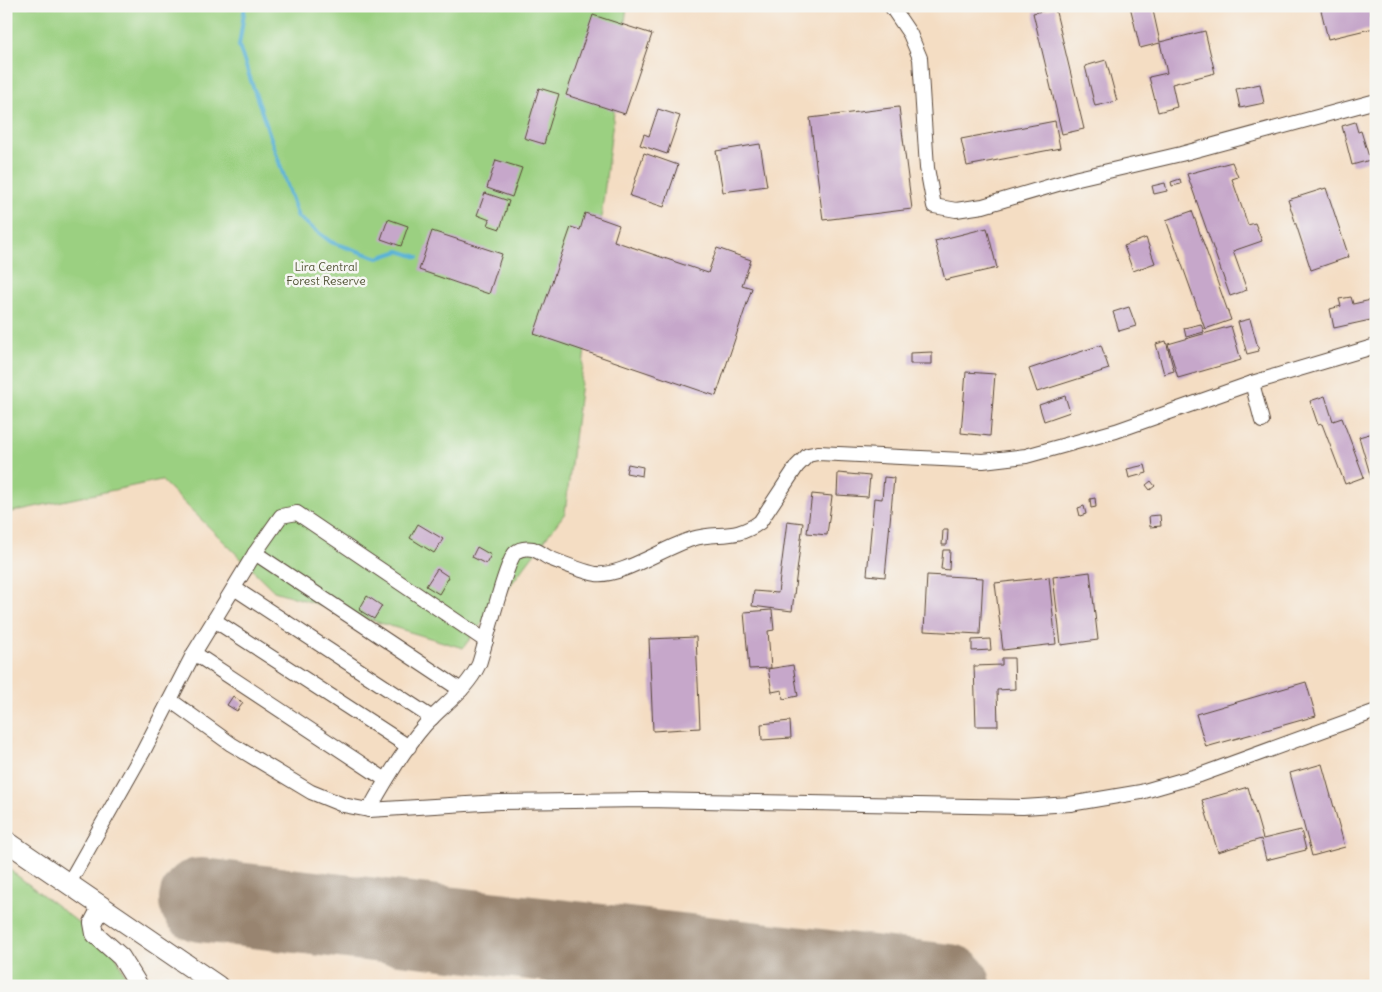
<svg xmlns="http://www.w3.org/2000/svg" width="1382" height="992" font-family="Delius,sans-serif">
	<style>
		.green { fill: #9bd081; stroke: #6b7d50 }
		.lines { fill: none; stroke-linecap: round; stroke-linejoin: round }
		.stream { stroke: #5ab2d7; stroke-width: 4 }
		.runway { stroke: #988470; stroke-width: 84 }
		.building { fill: #c6a7ca }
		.minor-casing { stroke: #574537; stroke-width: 16 }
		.tertiary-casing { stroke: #574537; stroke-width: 20 }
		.secondary-casing { stroke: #574537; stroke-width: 22 }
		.minor { stroke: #fff; stroke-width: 14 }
		.tertiary { stroke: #fff; stroke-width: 18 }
		.secondary { stroke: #fff; stroke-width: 20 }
		.labels { text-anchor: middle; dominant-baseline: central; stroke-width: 5; stroke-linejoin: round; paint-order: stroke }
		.park-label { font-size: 12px; fill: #535437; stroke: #f6f6f2 }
	</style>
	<rect width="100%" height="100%" fill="#f6f6f2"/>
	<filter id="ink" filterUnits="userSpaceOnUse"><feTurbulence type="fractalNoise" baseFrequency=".02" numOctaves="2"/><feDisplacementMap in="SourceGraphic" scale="10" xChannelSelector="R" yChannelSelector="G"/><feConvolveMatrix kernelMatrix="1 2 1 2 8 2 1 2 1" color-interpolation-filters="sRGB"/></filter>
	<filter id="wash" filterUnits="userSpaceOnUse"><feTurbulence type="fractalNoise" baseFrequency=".0096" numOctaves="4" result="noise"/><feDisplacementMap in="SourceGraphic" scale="20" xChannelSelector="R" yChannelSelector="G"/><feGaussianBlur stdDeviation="1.12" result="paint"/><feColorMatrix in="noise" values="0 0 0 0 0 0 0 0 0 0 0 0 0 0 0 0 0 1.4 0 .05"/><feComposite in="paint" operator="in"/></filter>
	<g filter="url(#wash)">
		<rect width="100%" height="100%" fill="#f4ddc3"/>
		<g class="green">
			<path d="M6 6H627L565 513 463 648 274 591 161 480 6 513Z"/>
			<path d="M6 867 113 949 130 986H6Z"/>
		</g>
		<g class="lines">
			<path class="stream" d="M245 6 239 46 298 217 331 242 378 258 399 251 418 257"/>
			<path class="runway" d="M201 900 949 986"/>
		</g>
		<g id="blocks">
			<g class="building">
				<path d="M1130 6H1152L1160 42 1205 31 1215 73 1172 84 1177 107 1158 112 1149 77 1167 73 1160 43 1140 48Z"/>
				<path d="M1320 6H1369L1374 28 1328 39Z"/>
				<path d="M1055 8 1084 129 1062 134 1033 13Z"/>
				<path d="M593 15 652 34 625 114 566 95Z"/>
				<path d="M1106 60 1117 101 1095 106 1085 66Z"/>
				<path d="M1260 84 1264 103 1240 108 1236 89Z"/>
				<path d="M539 88 559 94 544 144 524 138Z"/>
				<path d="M899 107 912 209 823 220 810 118Z"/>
				<path d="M658 109 680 116 667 154 640 145 644 134 649 136Z"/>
				<path d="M1055 121 1060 148 967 166 961 139Z"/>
				<path d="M1355 122 1358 132 1361 131 1370 160 1352 165 1342 126Z"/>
				<path d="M760 144 767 186 723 192 716 151Z"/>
				<path d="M644 153 678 165 664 207 630 196Z"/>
				<path d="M496 160 522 168 512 197 487 188Z"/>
				<path d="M1232 162 1238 177 1232 179 1248 225 1255 223 1262 241 1233 251 1247 290 1230 296 1187 174Z"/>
				<path d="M1180 179 1181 184 1172 186 1171 182Z"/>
				<path d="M1165 183 1167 191 1154 194 1152 186Z"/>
				<path d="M1326 188 1349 257 1311 270 1288 200Z"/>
				<path d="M485 193 509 201 500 229 488 225 490 220 477 215Z"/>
				<path d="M1192 211 1231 320 1205 329 1166 220Z"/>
				<path d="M585 213 619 225 614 241 708 273 717 248 751 260 742 285 752 288 716 396 534 334 571 227 580 230Z"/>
				<path d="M388 219 408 226 401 246 381 239Z"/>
				<path d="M987 228 997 268 945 280 935 241Z"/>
				<path d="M432 231 502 254 489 294 419 270Z"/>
				<path d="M1146 238 1155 263 1133 271 1124 246Z"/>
				<path d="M1351 297 1353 304 1371 300 1375 319 1334 328 1330 309 1341 306 1339 299Z"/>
				<path d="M1129 307 1136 326 1119 331 1113 312Z"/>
				<path d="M1250 319 1259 351 1247 354 1238 322Z"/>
				<path d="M1201 324 1204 332 1186 337 1184 328Z"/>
				<path d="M1231 326 1241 360 1178 378 1168 344Z"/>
				<path d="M1166 341 1174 371 1164 374 1156 344Z"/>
				<path d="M1101 345 1109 369 1037 392 1029 369Z"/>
				<path d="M932 352V364H910V353Z"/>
				<path d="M966 372 995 374 990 436 961 433Z"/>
				<path d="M1065 396 1070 412 1044 421 1039 405Z"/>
				<path d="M1325 396 1333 421 1342 418 1364 477 1345 484 1322 424 1318 425 1310 401Z"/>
				<path d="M1376 432V490L1375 491 1359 437Z"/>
				<path d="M628 464 643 467 642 476 626 473Z"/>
				<path d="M1145 465 1147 473 1129 478 1127 469Z"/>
				<path d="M838 473 870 476 868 497 837 495Z"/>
				<path d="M884 477 894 478 885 577 867 575 874 498 882 499Z"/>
				<path d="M1151 481 1155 486 1150 490 1146 485Z"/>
				<path d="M812 494 832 496 827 535 807 533Z"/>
				<path d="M1095 498 1096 507 1091 508 1090 499Z"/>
				<path d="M1084 506 1086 514 1080 516 1078 508Z"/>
				<path d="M1160 515 1161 526 1150 527 1149 516Z"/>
				<path d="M787 521 803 523 792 611 752 606 754 591 778 593Z"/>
				<path d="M418 524 443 539 434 553 410 538Z"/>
				<path d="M943 530H948L947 545H942Z"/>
				<path d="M477 547 491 555 486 564 472 557Z"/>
				<path d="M943 550H950L949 570 941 569Z"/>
				<path d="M437 569 449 577 439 594 426 586Z"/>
				<path d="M1090 572 1098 640 1061 645 1053 577Z"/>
				<path d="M927 575 983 578 980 634 924 631Z"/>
				<path d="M1049 577 1056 644 1003 650 995 583Z"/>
				<path d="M367 596 382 606 374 619 359 610Z"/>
				<path d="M772 610 774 630 768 631 771 668 749 669 744 612Z"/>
				<path d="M696 637 700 728 653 731 649 639Z"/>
				<path d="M990 639 991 650 972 651V640Z"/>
				<path d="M1002 658H1014L1015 689 997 690 998 726H976L974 666 1002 665Z"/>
				<path d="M793 665 798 696 783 699 782 690 772 692 768 669Z"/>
				<path d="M1306 682 1316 716 1206 747 1196 714Z"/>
				<path d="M233 696 243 703 237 711 227 705Z"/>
				<path d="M790 721 791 738 762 740 761 724Z"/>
				<path d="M1322 764 1345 847 1312 856 1290 773Z"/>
				<path d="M1248 787 1263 839 1301 830 1306 850 1266 860 1261 839 1218 852 1202 800Z"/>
			</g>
		</g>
	</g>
	<g filter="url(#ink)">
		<use href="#blocks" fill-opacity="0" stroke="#574537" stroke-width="1"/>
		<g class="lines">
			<g class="minor-casing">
				<g id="minor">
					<path d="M891 6 910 34 920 58 927 168 934 206 956 210 983 206 1078 178 1181 154 1376 101"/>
					<path d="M1252 383 1262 421"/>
					<path d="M255 553 461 690"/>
					<path d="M234 588 432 718"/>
					<path d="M214 620 409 747"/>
					<path d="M194 653 386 780"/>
					<path d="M170 700 231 744 311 792 343 805 369 810 499 802 644 800 1023 807 1070 804 1141 792 1200 775 1376 711"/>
					<path d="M369 810C385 781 403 750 425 725 443 705 467 690 479 664 485 646 506 562 515 553 520 548 526 548 533 549 538 551 544 555 549 558 564 564 581 571 596 574 621 577 665 547 692 539 719 531 734 541 760 522L797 466 808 455 818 453 983 461 1026 456 1116 431 1252 383 1376 346"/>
					<path d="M69 883 143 752 194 653 255 553 281 516 297 513 486 641"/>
				</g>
			</g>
			<g class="tertiary-casing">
				<path id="tertiary" d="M102 906 93 923 95 934 121 957 139 986"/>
			</g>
			<g class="secondary-casing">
				<path id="secondary" d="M6 841 218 986"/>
			</g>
			<use href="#minor" class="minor"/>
			<use href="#tertiary" class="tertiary"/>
			<use href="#secondary" class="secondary"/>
		</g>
	</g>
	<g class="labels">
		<g class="park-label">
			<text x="326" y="266">Lira Central<tspan x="326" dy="14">Forest Reserve</tspan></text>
		</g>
	</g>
	<rect width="1382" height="992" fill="none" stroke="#f6f6f2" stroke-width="25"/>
</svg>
